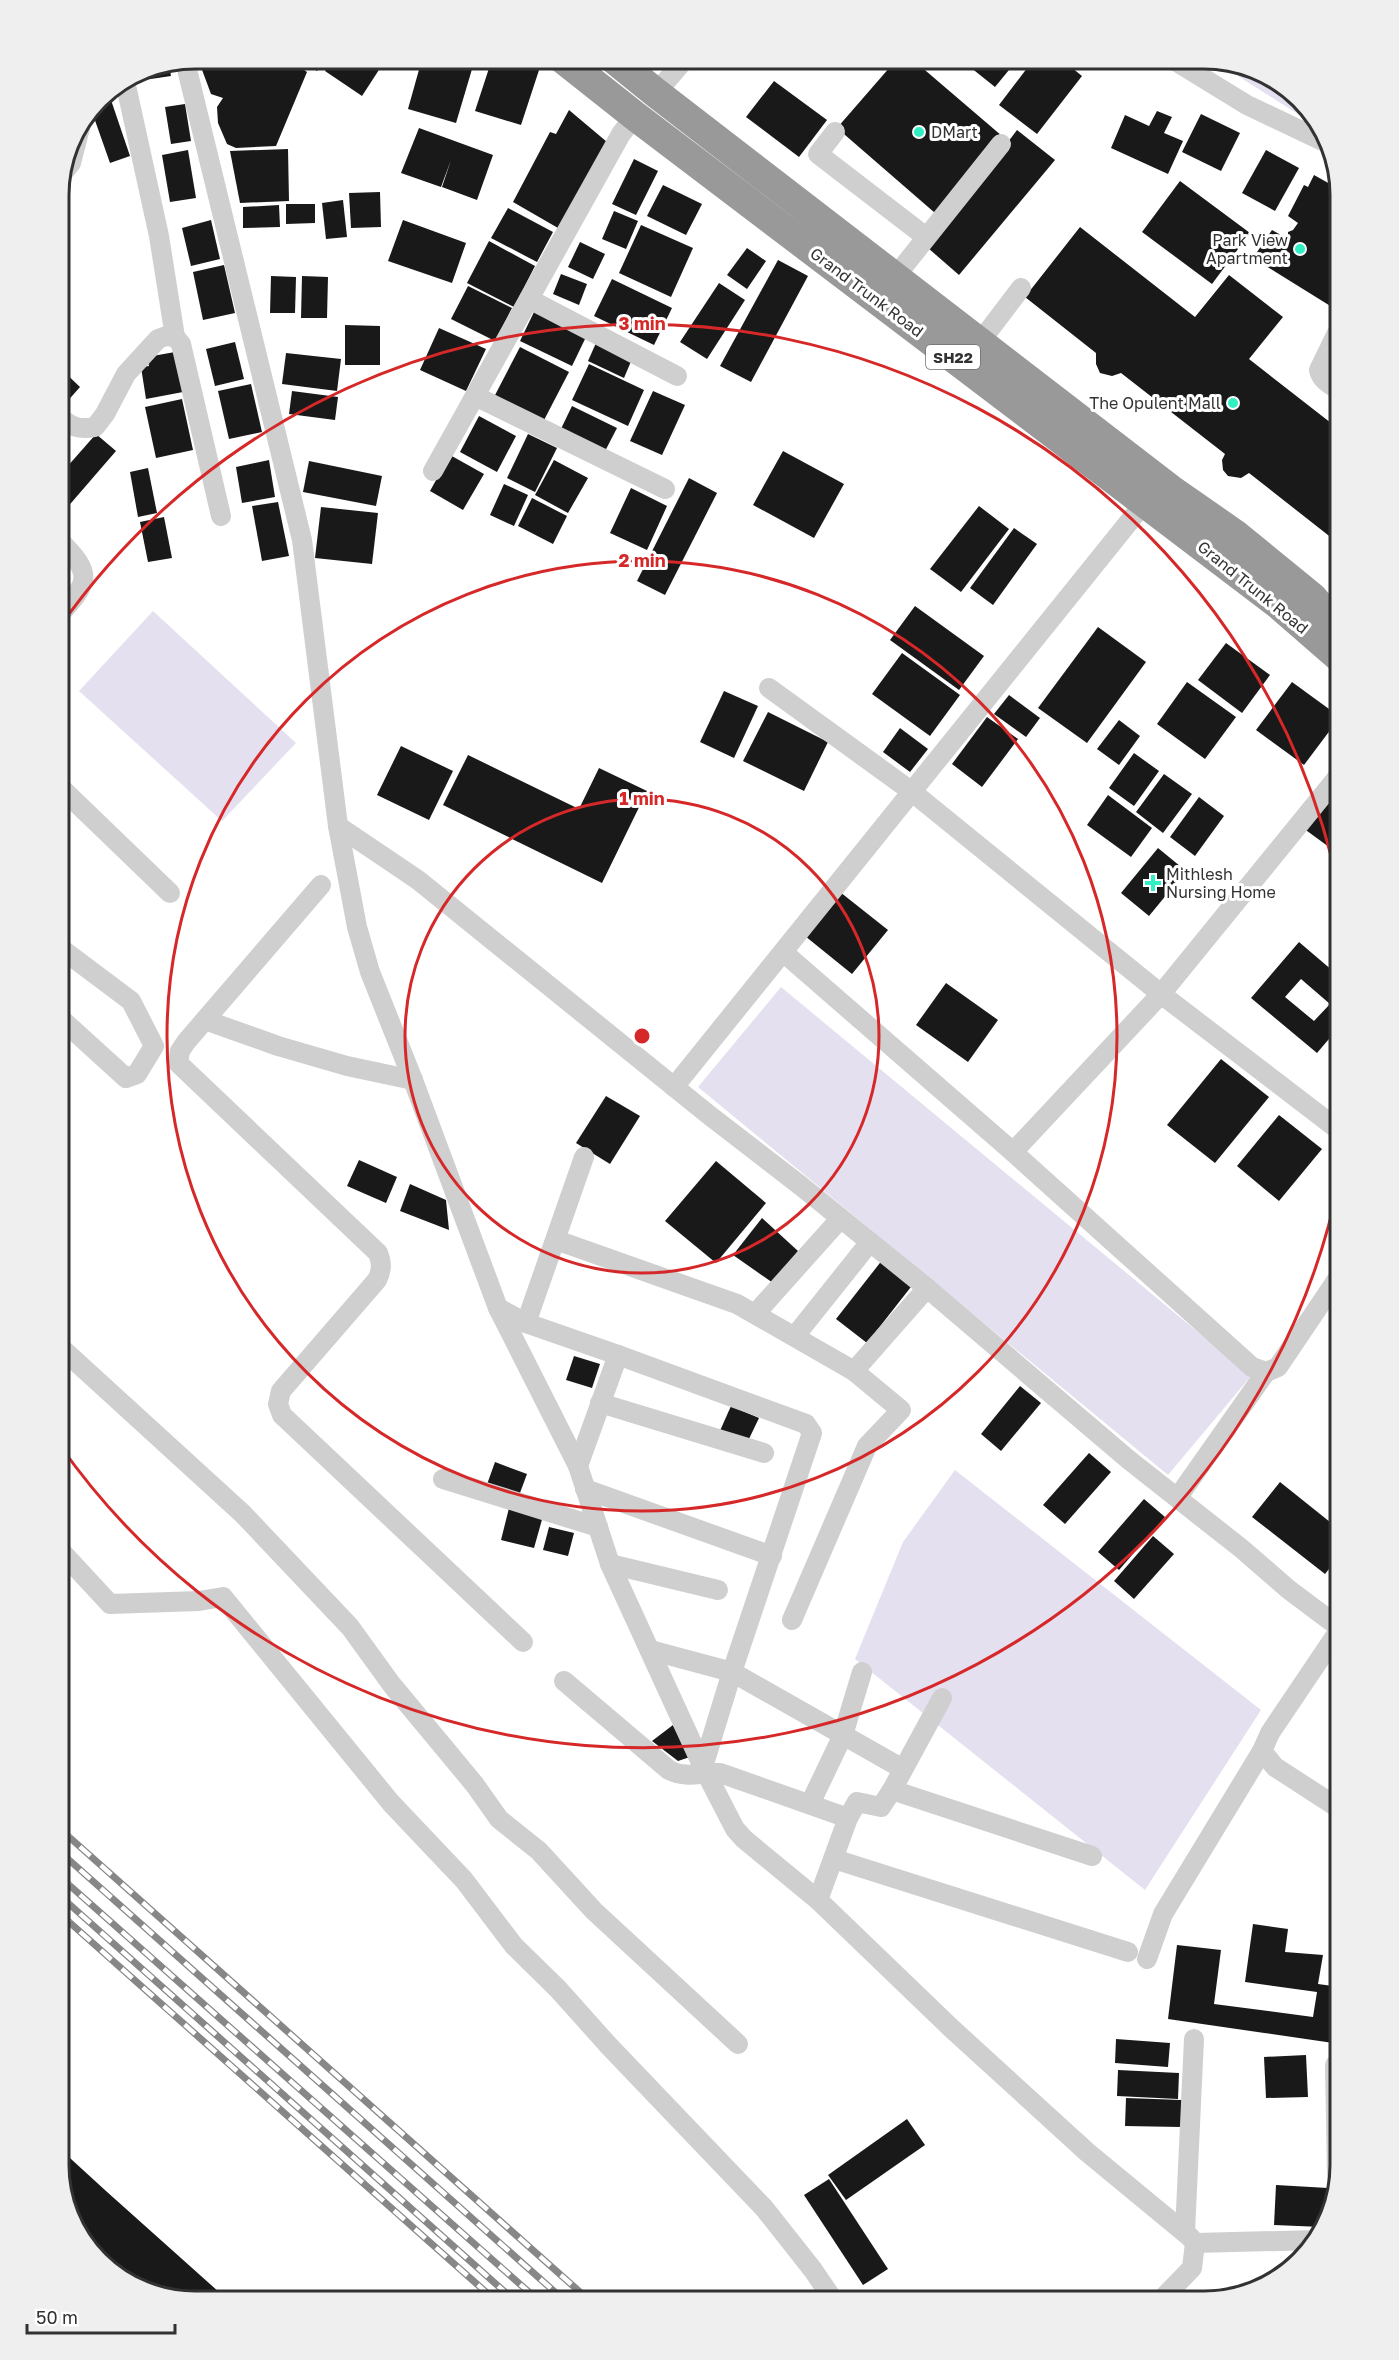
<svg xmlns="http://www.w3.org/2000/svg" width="1399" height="2360" font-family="'Golos Text',sans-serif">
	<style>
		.green { fill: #e5e0ef }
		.building { fill: #191919; fill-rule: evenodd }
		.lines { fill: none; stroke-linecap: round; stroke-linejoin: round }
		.minor { stroke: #cfcfcf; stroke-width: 20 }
		.highway { stroke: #999; stroke-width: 30 }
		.rail-casing { stroke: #878787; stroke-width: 7 }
		.rail { stroke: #fff; stroke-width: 4.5; stroke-dasharray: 14; stroke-linecap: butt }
		.ring { fill: none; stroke: #d62828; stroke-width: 3 }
		.poi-dot { fill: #2fefc3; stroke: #fff; stroke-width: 2 }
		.labels { text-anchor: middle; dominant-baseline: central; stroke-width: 6; stroke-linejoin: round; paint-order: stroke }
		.shield { fill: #fff; stroke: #707070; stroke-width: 1.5 }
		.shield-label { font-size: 15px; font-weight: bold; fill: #323232 }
		.poi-label { font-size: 16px; fill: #323232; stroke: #fff; text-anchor: start }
		.street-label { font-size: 16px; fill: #323232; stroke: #fff }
		.rim { fill: none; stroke: #323232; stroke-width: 3 }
		.centre { fill: #d62828; stroke: #fff; stroke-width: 3 }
		.ring-label { font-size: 18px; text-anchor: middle; font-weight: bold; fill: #d62828; stroke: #fff; stroke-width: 6; stroke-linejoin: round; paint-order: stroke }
	</style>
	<rect width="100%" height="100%" fill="#fff"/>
	<g class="green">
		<path d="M1211 59 1280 82 1320 128Z"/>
		<path d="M153 611 296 743 222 821 79 691Z"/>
		<path d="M781 987 1251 1376 1168 1475 698 1087Z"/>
		<path d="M955 1470 1261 1710 1145 1890 855 1659 903 1542Z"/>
	</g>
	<g class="building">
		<path d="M198 59H288L307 72 276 146 236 148 227 144 218 123 217 107 223 98 211 94Z"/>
		<path d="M298 59H326L317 71Z"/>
		<path d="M333 59H386L362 96 325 71Z"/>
		<path d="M422 59H475L456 123 408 109Z"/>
		<path d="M492 59H522L541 64 521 125 475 111Z"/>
		<path d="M897 59H912L1002 136 935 213 837 128Z"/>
		<path d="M960 59H1018L995 87Z"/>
		<path d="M1034 59H1061L1082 76 1037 134 999 105Z"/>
		<path d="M169 64 171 76 144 80 143 69Z"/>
		<path d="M774 81 827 120 799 157 746 117Z"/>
		<path d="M111 100 130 156 110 163 91 109 94 105Z"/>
		<path d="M185 104 191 141 171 144 165 107Z"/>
		<path d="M569 110 607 142 558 228 513 202 550 132 556 134Z"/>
		<path d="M1157 111 1172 117 1164 133 1183 141 1168 174 1111 148 1125 115 1149 126Z"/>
		<path d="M1201 114 1240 133 1221 171 1182 152Z"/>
		<path d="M419 128 493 155 477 200 442 187 451 160 441 187 401 173Z"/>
		<path d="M1017 130 1055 160 959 275 928 248Z"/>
		<path d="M288 149 289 201 240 203 230 151Z"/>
		<path d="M188 150 196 198 170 202 162 155Z"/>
		<path d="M1266 150 1299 168 1275 211 1242 193Z"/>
		<path d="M634 159 658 171 636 215 612 204Z"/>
		<path d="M1314 175 1339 189 1340 195V312L1253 258 1272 230 1288 239V232L1293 230 1298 223 1288 216 1304 185 1308 187Z"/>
		<path d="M1180 181 1250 233 1212 284 1142 232Z"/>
		<path d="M663 185 702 204 686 235 647 216Z"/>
		<path d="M380 192 381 227 351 228 349 193Z"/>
		<path d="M343 200 347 237 326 239 322 203Z"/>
		<path d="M286 204H315V223L286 224Z"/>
		<path d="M279 205 280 227 243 228V207Z"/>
		<path d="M508 208 553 232 537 262 491 238Z"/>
		<path d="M614 211 638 221 626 249 602 239Z"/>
		<path d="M211 220 220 259 191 266 182 228Z"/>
		<path d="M403 220 466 243 452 283 388 261Z"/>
		<path d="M641 225 693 248 671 297 619 273Z"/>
		<path d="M1080 227 1195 317 1229 275 1283 317 1249 359 1340 430V530L1333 539 1249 473 1241 478 1228 476 1223 470 1222 460 1225 454 1121 373 1112 376 1100 373 1096 364V353L1025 297Z"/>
		<path d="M489 241 535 266 514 307 467 283Z"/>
		<path d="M580 242 605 254 593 279 568 267Z"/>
		<path d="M747 248 766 261 747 289 727 275Z"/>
		<path d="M778 260 808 276 751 382 720 366Z"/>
		<path d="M224 265 235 313 203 320 193 272Z"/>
		<path d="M561 274 587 284 579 305 553 294Z"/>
		<path d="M271 276 296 277 295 313H270Z"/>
		<path d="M302 276 328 277 327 318H301Z"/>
		<path d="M612 279 672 308 654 345 594 316Z"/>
		<path d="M719 283 745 300 707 359 680 342Z"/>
		<path d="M468 286 512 308 495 341 451 319Z"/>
		<path d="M534 312 586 337 572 366 520 341Z"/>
		<path d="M345 325 380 326V365H345Z"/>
		<path d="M439 328 486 349 466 391 420 370Z"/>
		<path d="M235 342 244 379 215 386 206 349Z"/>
		<path d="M596 343 632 359 624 378 588 361Z"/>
		<path d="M520 347 569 372 542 424 493 399Z"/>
		<path d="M1340 348V367L1333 362Z"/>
		<path d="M175 352 183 392 146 399 141 367 149 366 147 357Z"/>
		<path d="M286 353 341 359 337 391 282 384Z"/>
		<path d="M589 364 644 390 628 426 572 400Z"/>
		<path d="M59 367 80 387 65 404 59 398Z"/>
		<path d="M251 384 262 432 229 439 218 391Z"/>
		<path d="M292 391 338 397 335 420 289 414Z"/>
		<path d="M653 391 685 405 662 455 630 441Z"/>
		<path d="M182 399 193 450 156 458 145 407Z"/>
		<path d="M572 406 617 428 602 457 558 435Z"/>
		<path d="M479 416 516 436 497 472 460 452Z"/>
		<path d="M96 434 116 451 59 517V476Z"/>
		<path d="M528 434 557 448 535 492 507 478Z"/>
		<path d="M783 451 844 484 814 538 753 505Z"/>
		<path d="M450 455 484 474 463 510 430 491Z"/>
		<path d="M269 460 275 497 242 503 236 467Z"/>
		<path d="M554 460 588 478 568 513 535 495Z"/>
		<path d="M309 461 382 476 376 506 303 492Z"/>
		<path d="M148 468 157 513 138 517 130 472Z"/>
		<path d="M689 478 717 493 665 595 637 581Z"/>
		<path d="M504 484 528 495 514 526 490 515Z"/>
		<path d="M631 488 667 506 647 550 610 533Z"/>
		<path d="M532 498 567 516 553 544 518 526Z"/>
		<path d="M278 502 289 556 262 561 252 506Z"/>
		<path d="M979 506 1009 529 961 592 930 569Z"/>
		<path d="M321 507 378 513 372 564 315 558Z"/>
		<path d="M164 517 172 558 148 562 140 522Z"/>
		<path d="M1014 528 1037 544 993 605 970 588Z"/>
		<path d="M915 606 984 656 959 690 890 640Z"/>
		<path d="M1098 627 1146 662 1087 743 1038 708Z"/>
		<path d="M1226 643 1270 675 1242 713 1198 680Z"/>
		<path d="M902 653 960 695 930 736 872 694Z"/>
		<path d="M1187 682 1236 717 1205 759 1157 724Z"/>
		<path d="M1292 682 1340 717 1304 765 1256 730Z"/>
		<path d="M724 691 758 706 734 758 700 742Z"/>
		<path d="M1009 695 1040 718 1026 737 994 714Z"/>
		<path d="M768 712 828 742 804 791 743 761Z"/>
		<path d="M987 717 1018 739 982 787 952 764Z"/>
		<path d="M1119 720 1140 736 1119 765 1097 749Z"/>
		<path d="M900 728 928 749 910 772 883 752Z"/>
		<path d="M401 746 453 771 429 820 377 795Z"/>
		<path d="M1134 753 1159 771 1134 806 1109 788Z"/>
		<path d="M468 755 579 809 599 768 647 791 602 883 443 805Z"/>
		<path d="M1164 774 1192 794 1163 833 1136 812Z"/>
		<path d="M1340 778V855L1303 828Z"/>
		<path d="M1108 795 1152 828 1131 857 1087 825Z"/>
		<path d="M1199 797 1224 816 1195 856 1170 837Z"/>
		<path d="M1158 848 1186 871 1149 916 1121 893Z"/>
		<path d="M840 892 888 930 852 974 805 936Z"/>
		<path d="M1299 942 1340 977V1026L1317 1053 1251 998ZM1301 979 1330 1004 1314 1021 1285 997Z"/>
		<path d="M946 983 998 1020 968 1062 916 1025Z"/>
		<path d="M1221 1059 1269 1097 1215 1163 1167 1125Z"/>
		<path d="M606 1096 640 1116 610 1164 576 1143Z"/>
		<path d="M1279 1115 1322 1149 1279 1201 1237 1166Z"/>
		<path d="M359 1160 397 1177 386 1203 347 1186Z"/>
		<path d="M716 1161 766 1203 716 1263 665 1221Z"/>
		<path d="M410 1184 446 1200 449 1230 400 1211Z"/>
		<path d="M762 1218 798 1251 773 1283 733 1255Z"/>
		<path d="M883 1259 914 1283 867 1343 836 1319Z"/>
		<path d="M574 1356 600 1364 592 1388 566 1380Z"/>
		<path d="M1020 1386 1041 1403 1001 1451 981 1434Z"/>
		<path d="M731 1406 759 1418 747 1443 719 1433Z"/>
		<path d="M1089 1453 1111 1472 1065 1524 1043 1505Z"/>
		<path d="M495 1462 527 1474 517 1501 485 1490Z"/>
		<path d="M1280 1482 1340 1530V1555L1325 1574 1252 1517Z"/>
		<path d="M1144 1499 1165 1517 1119 1570 1098 1552Z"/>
		<path d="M509 1508 543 1516 534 1548 501 1540Z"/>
		<path d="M549 1527 574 1533 568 1556 543 1550Z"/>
		<path d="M1153 1536 1174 1554 1134 1599 1114 1581Z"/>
		<path d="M673 1725 690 1757 678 1761 652 1741Z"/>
		<path d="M1253 1924 1288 1929 1285 1952 1323 1955 1318 1984 1340 1987V2044L1168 2019 1177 1945 1221 1950 1214 2004 1313 2017 1317 1992 1245 1982Z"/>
		<path d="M1116 2039 1170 2043 1168 2067 1115 2063Z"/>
		<path d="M1306 2055 1308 2097 1266 2098 1264 2057Z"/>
		<path d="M1118 2070 1179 2073 1178 2099 1117 2096Z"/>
		<path d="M1126 2098 1182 2100 1181 2127 1125 2126Z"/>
		<path d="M907 2119 925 2145 846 2200 828 2175Z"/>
		<path d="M59 2148 106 2191 229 2301H187L119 2279 72 2225 58 2165Z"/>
		<path d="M829 2179 888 2269 863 2285 804 2195Z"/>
		<path d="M1276 2185 1328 2188 1327 2210 1322 2227 1274 2225Z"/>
	</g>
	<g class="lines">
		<g class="minor">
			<path d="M1172 59 1247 105 1329 144"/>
			<path d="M185 61 302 540 338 826 357 927 370 972 413 1080 498 1308 578 1466 610 1564 703 1767 735 1829 744 1839 818 1900 950 2027 1087 2152 1190 2237 1195 2243 1192 2268 1160 2301"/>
			<path d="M125 81 159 236 175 337"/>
			<path d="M656 93 685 59"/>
			<path d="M835 132 818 154 926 237"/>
			<path d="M62 174 71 163 81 124"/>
			<path d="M895 277 1001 144"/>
			<path d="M529 299 677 376"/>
			<path d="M980 342 1021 288"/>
			<path d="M1340 391C1332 385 1321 381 1319 370L1340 327"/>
			<path d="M475 396 665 489"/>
			<path d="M59 416C70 427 80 430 95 427L105 414 126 374 158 339 166 336 175 337 181 344 221 516"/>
			<path d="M433 471 621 134 635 116"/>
			<path d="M59 615C90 581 93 574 59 540"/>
			<path d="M769 688 911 791 1161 994 1340 1131"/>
			<path d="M59 786 170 893"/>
			<path d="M338 826 418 880 709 1115 801 1186 927 1288 1129 1460 1242 1549 1288 1589 1340 1628"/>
			<path d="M321 885 186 1042 180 1051 178 1063 378 1253C382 1263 382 1270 377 1280L281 1391 278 1404 282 1415 523 1642"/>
			<path d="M783 952 1013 1152 1252 1367 1266 1372 1278 1367 1340 1275"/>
			<path d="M59 1017 126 1078 137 1074 154 1046 131 1001 59 947"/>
			<path d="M205 1020 278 1046 347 1066 413 1080"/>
			<path d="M674 1087 1145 502 1153 498"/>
			<path d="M1013 1152 1161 994 1340 774"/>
			<path d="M556 1240 737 1304 854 1371 901 1410 867 1446 792 1620"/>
			<path d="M498 1308 526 1323 618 1355 806 1424 812 1433 732 1672 703 1767"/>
			<path d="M756 1313 840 1219"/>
			<path d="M526 1323 584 1157"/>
			<path d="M795 1336 870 1242"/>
			<path d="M59 1346 243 1514 350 1627 392 1685 475 1785 499 1819 539 1851 594 1911 738 2044"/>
			<path d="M854 1371 927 1288"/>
			<path d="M600 1403 764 1453"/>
			<path d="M578 1466 618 1355"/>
			<path d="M443 1479 598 1527"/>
			<path d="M585 1489 772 1556"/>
			<path d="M1178 1497 1266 1372"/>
			<path d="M59 1549 110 1604 199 1601 223 1597 391 1803 464 1880 514 1946 558 1989 609 2046 764 2208 813 2270 834 2301"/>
			<path d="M610 1564 718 1590"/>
			<path d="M650 1650 732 1672 903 1769"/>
			<path d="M564 1681 669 1770C686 1779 702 1772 720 1773L848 1818"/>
			<path d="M892 1790 1092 1856"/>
			<path d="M810 1804 843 1735 862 1672"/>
			<path d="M1340 1809 1275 1767 1262 1751 1270 1733 1340 1629"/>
			<path d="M834 1859 1128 1952"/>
			<path d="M818 1900 848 1818 857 1802 881 1807 892 1790 942 1698"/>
			<path d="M1147 1959 1163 1914 1262 1751"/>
			<path d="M1335 2065 1337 2178"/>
			<path d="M1185 2232 1194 2039"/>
			<path d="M1195 2243 1318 2240"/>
		</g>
		<g class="highway">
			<path d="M563 59 635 116 1278 604 1340 658"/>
			<path d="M614 59 656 93 1170 489 1236 535 1312 597 1340 630"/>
		</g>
		<g class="rail-casing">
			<g id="rail">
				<path d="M59 1828 590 2301"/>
				<path d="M59 1851 565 2301"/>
				<path d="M59 1876 539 2301"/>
				<path d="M59 1895 515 2301"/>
				<path d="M59 1913 496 2301"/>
			</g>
		</g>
		<use href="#rail" class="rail"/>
	</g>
	<g class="ring">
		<circle cx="642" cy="1036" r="237"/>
		<circle cx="642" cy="1036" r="475"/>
		<path d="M1340 1178A712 712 0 0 1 59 1444M59 628A712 712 0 0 1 1340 894"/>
	</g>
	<g class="poi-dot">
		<circle cx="919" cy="132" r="6"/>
		<circle cx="1300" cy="249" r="6"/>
		<circle cx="1233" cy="403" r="6"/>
		<path d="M1150 874h6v6h6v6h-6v6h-6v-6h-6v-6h6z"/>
	</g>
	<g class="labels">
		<rect class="shield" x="926" y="345" width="54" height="24" rx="4.5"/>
		<g class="shield-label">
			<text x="953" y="357">SH22</text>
		</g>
		<g class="poi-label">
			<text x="931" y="132">DMart</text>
			<text x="1288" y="240" text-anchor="end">Park View<tspan x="1288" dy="18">Apartment</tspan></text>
			<text x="1221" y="403" text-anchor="end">The Opulent Mall</text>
			<text x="1166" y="874">Mithlesh<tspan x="1166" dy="18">Nursing Home</tspan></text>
		</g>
		<g class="street-label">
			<text transform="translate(867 292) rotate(37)">Grand Trunk Road</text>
			<text transform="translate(1253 587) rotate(39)">Grand Trunk Road</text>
		</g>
	</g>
	<path d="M0 0H1399V2360H0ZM195 69H1204A126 126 0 0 1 1330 195V2165A126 126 0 0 1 1204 2291H195A126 126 0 0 1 69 2165V195A126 126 0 0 1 195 69Z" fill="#efefef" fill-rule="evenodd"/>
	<path class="rim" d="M195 69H1204A126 126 0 0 1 1330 195V2165A126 126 0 0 1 1204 2291H195A126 126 0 0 1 69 2165V195A126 126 0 0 1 195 69Z"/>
	<circle cx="642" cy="1036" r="9" class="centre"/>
	<g class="ring-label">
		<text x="642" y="330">3 min</text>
		<text x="642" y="567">2 min</text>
		<text x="642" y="805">1 min</text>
	</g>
	<path d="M27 2324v9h148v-9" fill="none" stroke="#323232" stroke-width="3"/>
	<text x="36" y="2324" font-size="18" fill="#323232" stroke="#ffffff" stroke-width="4.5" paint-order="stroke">50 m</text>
</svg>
